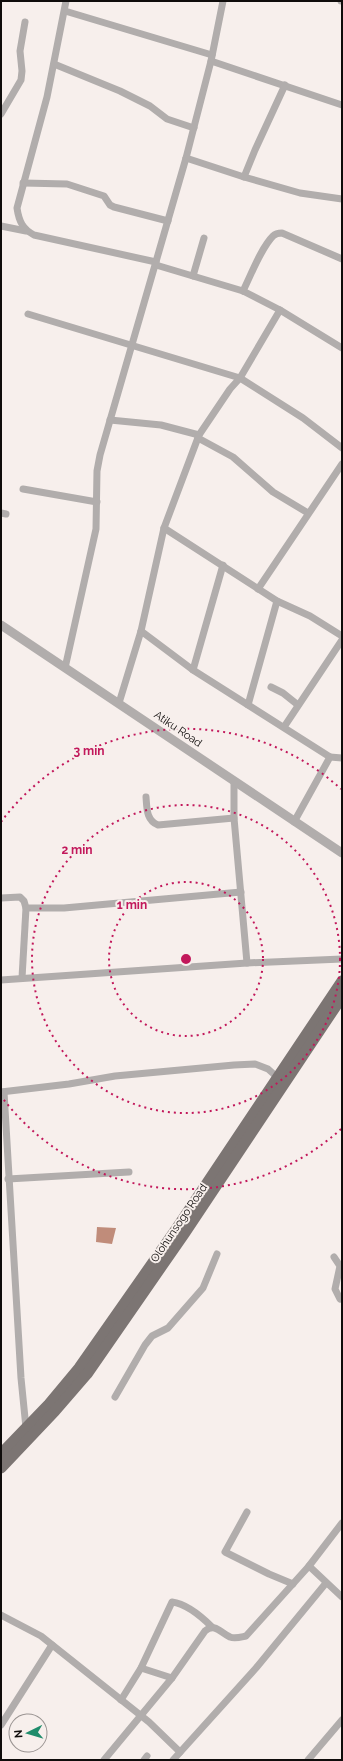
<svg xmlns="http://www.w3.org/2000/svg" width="343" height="1761" font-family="Raleway,sans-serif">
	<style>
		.water { fill: #c08c7a }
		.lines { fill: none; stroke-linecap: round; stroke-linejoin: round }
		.minor { stroke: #b1adac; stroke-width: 7 }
		.tertiary { stroke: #b1adac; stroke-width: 9 }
		.primary { stroke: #7c7573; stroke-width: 11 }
		.ring { fill: none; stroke: #c2185b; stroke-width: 2; stroke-dasharray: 2 4 }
		.labels { text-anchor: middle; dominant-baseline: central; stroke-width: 4; stroke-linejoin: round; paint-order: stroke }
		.street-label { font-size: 11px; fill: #0f0c0b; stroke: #f7efec }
		.centre { fill: #c2185b; stroke: #f7efec; stroke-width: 2 }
		.ring-label { font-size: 12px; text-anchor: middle; font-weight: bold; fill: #c2185b; stroke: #f7efec; stroke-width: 4; stroke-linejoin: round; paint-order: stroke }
	</style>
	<rect width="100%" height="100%" fill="#f7efec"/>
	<path class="water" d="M97 1227 116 1228 112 1244 96 1242Z"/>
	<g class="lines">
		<g class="minor">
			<path d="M66 1 47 97 17 208C19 222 23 229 34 235L156 262"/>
			<path d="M341 1H342"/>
			<path d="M65 11 212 55"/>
			<path d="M211 61 342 105"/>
			<path d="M54 64 120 91 150 106 167 119 194 128"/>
			<path d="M1 114 21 80 22 71 20 51 25 22"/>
			<path d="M186 158 244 177 300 193 342 199"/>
			<path d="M244 177 255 150 285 85"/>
			<path d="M23 183 67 184 104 196 110 205 114 207 168 221"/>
			<path d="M1 226 26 231"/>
			<path d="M156 265 243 291 280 310 342 348"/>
			<path d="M193 276 204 238"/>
			<path d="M243 291C251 275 261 248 273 236 276 233 279 233 282 233L342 259"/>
			<path d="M28 314 240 378 303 418 342 448"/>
			<path d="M110 420 161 425 199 435"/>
			<path d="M198 438 233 457 273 492 308 513"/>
			<path d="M23 489 97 502"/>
			<path d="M1 513 6 514"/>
			<path d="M164 528 277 601 310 616 342 636"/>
			<path d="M258 589 342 464"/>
			<path d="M141 631 193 670 330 757"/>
			<path d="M65 668 96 529 97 471 100 455 186 158 211 61 223 1"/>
			<path d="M193 670 223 565"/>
			<path d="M271 687 283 693 298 705"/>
			<path d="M119 703 141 631 164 528 199 435 230 389 240 378 280 310"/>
			<path d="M248 705 277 601"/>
			<path d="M284 727 342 640"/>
			<path d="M234 781V818L247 963"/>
			<path d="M146 797C147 808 146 820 158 825L234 818"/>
			<path d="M294 822 330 757 342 758"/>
			<path d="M1 898 20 897 24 901 26 908H64L241 892"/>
			<path d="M22 978 26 908"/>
			<path d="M1 980 247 963 342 959"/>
			<path d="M1 1092 69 1084 115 1076 234 1065 255 1064 268 1069 277 1077"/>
			<path d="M4 1092 21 1378 26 1428"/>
			<path d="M8 1179 129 1172"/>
			<path d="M334 1257 340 1266 335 1289 340 1299"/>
			<path d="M115 1397 145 1345 152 1336 168 1328 203 1288 217 1254"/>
			<path d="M247 1512 225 1552 269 1574 293 1584"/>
			<path d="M309 1566 342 1597"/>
			<path d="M1 1615 41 1636 149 1722 180 1752"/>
			<path d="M141 1668 172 1678"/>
			<path d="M121 1700 141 1668 172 1602C187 1604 202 1617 212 1627"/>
			<path d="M1 1725 52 1645"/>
			<path d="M104 1760 172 1678 205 1631C215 1623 220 1632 230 1637 235 1639 241 1637 246 1636L309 1566 342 1523"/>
			<path d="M144 1760 147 1756"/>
			<path d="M173 1760 256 1668 326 1583"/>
			<path d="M308 1760 342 1720"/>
		</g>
		<path class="tertiary" d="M1 625 342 853"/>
		<g class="primary">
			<path d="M1 1454 49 1404 79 1368 177 1228 342 981"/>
			<path d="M1 1468 55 1411 87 1374 184 1234 342 997"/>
		</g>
	</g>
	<g class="ring">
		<circle cx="186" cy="959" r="77"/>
		<circle cx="186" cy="959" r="154"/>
		<path d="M341 1129A230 230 0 0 1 1 1096M1 822A230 230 0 0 1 341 789"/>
	</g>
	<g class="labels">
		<g class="street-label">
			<text transform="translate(178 729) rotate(34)">Atiku Road</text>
			<text transform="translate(179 1223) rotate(-56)">Olohunsogo Road</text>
		</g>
	</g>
	<circle cx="186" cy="959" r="6" class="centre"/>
	<g class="ring-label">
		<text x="89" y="755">3 min</text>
		<text x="77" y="854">2 min</text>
		<text x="132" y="909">1 min</text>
	</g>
	<rect width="343" height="1761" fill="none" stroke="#0f0c0b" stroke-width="4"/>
	<g transform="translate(28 1733) rotate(265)"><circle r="19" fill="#f7efec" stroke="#9a9492"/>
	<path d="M0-3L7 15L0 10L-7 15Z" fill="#1f8c6b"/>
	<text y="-6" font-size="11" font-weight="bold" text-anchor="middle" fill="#0f0c0b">N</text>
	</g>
</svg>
